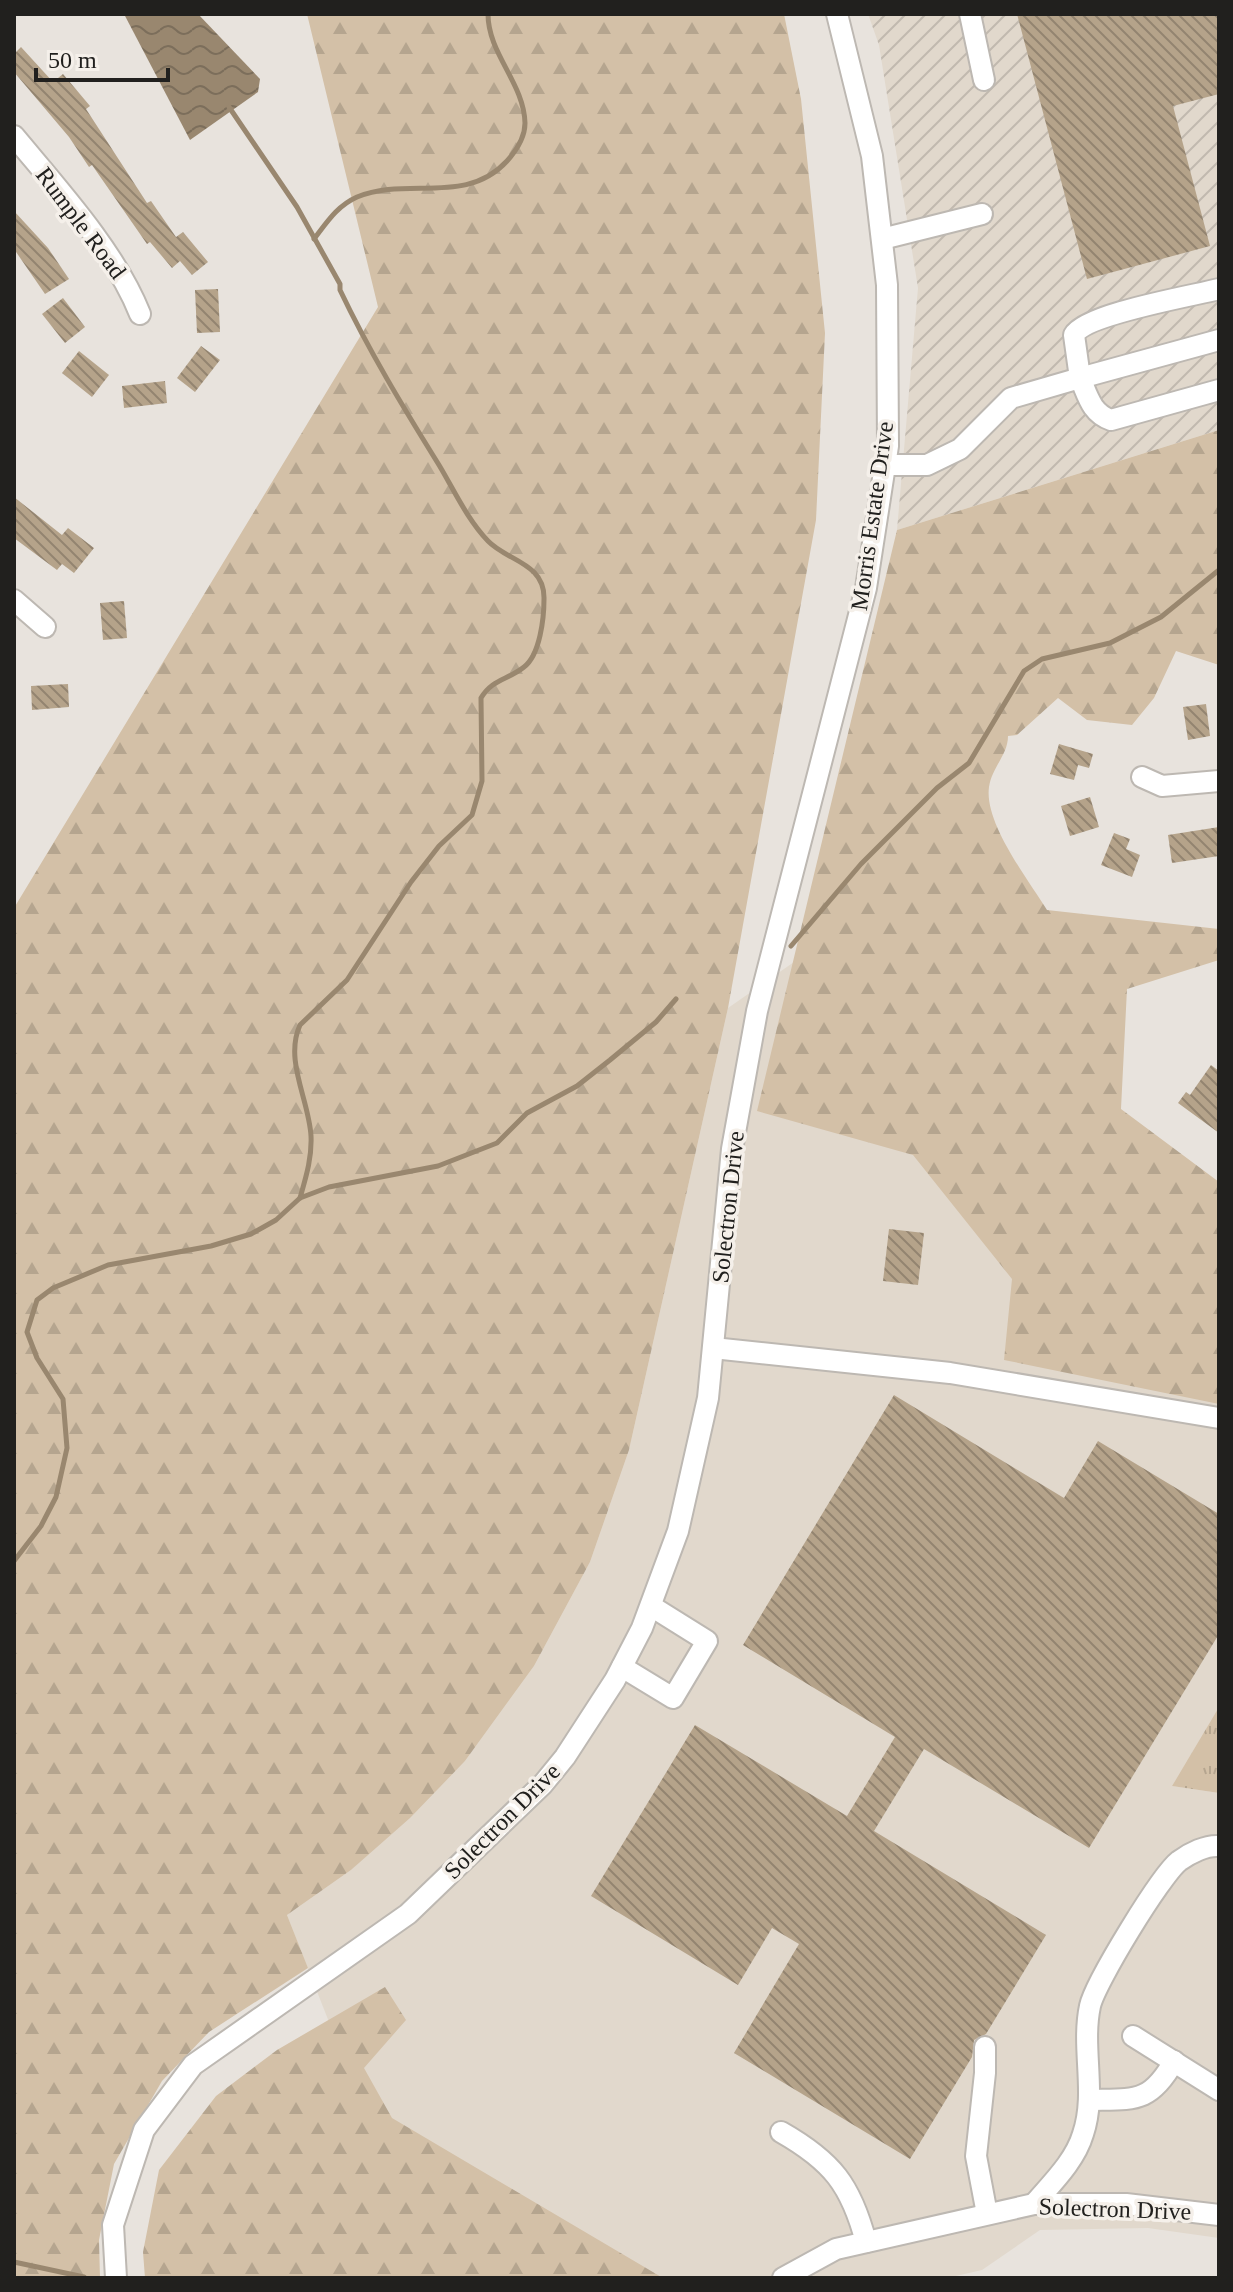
<svg xmlns="http://www.w3.org/2000/svg" width="1233" height="2292" font-family="Georgia,serif">
	<style>
		.built { fill: #e1d8cc }
		.industrial { fill: url(#industrial-furrows) }
		.grass { fill: url(#grass-tufts) }
		.forest { fill: url(#forest-firs) }
		.water { fill: url(#water-waves) }
		.lines { fill: none; stroke-linecap: round; stroke-linejoin: round }
		.stream { stroke: #99876f; stroke-width: 5 }
		.building { fill: url(#building-back-hatch) }
		.minor-casing { stroke: #bdb8b2; stroke-width: 24 }
		.minor { stroke: #fff; stroke-width: 20 }
		.labels { text-anchor: middle; dominant-baseline: central; stroke-width: 7; stroke-linejoin: round; paint-order: stroke }
		.street-label { font-size: 24px; fill: #21201e; stroke: #f5f0ea }
	</style>
	<defs>
		<pattern id="industrial-furrows" width="10" height="10" patternUnits="userSpaceOnUse" patternTransform="scale(2)"><rect width="10" height="10" fill="#e1d8cc"/><path d="M-1 1l2-2M0 10L10 0M9 11l2-2" fill="none" stroke="#c1b9af"/></pattern>
		<pattern id="grass-tufts" width="24" height="20" patternUnits="userSpaceOnUse" patternTransform="scale(2)"><rect width="24" height="20" fill="#d3c0a7"/><path d="M3 7l-1-3M5 7V3M7 7l1-3M15 17l-1-3M17 17v-4M19 17l1-3" fill="none" stroke="#b5a58f"/></pattern>
		<pattern id="forest-firs" width="22" height="20" patternUnits="userSpaceOnUse" patternTransform="scale(2)"><rect width="22" height="20" fill="#d3c0a7"/><path d="M5 1l3.5 6h-7zM16 11l3.5 6h-7z" fill="#b5a58f"/></pattern>
		<pattern id="water-waves" width="16" height="10" patternUnits="userSpaceOnUse" patternTransform="scale(2)"><rect width="16" height="10" fill="#99876f"/><path d="M0 5q4-4 8 0t8 0" fill="none" stroke="#7c6e5b"/></pattern>
		<pattern id="building-back-hatch" width="6" height="6" patternUnits="userSpaceOnUse" patternTransform="scale(2)"><rect width="6" height="6" fill="#b5a38a"/><path d="M-1 5l2 2M0 0l6 6M5-1l2 2" fill="none" stroke="#938470"/></pattern>
	</defs>
	<rect width="100%" height="100%" fill="#e8e3dd"/>
	<path class="built" d="M856 919 1219 1211V1707L1172 1786 1219 1793V2238L1148 2228 1040 2230 982 2270 947 2278H622L371 2129 287 1915 351 1870 465 1761 534 1666 590 1562 629 1450 728 1008Z"/>
	<path class="industrial" d="M868 14H1219V430L897 530 918 288 879 45Z"/>
	<path class="grass" d="M1219 1707V1793L1172 1786Z"/>
	<g class="forest">
		<path d="M307 14H784L801 99 825 333 816 520 728 1008 629 1450 590 1562 534 1666 465 1761 410 1818 351 1870 287 1915 308 1968 209 2032 162 2081 114 2164 99 2240 100 2278H14V908L378 307Z"/>
		<path d="M1219 430V665L1176 651 1154 698 1132 725 1087 720 1058 698 1017 735 1008 736C1008 755 992 767 989 787 984 823 1028 879 1047 910L1219 929V960L1127 989 1121 1109 1219 1182V1404L1004 1360 1012 1279 913 1155 757 1111 897 530Z"/>
		<path d="M385 1987 406 2020 364 2068 392 2118 663 2278H145L143 2252 159 2170 216 2096 277 2050Z"/>
	</g>
	<path class="water" d="M124 14H198L260 79 258 92 190 140Z"/>
	<g class="lines">
		<g class="stream">
			<path d="M229 107 297 207 340 284V290C369 351 403 407 439 465 454 490 467 519 488 541 507 561 545 563 544 599 544 618 540 655 524 667 508 680 492 679 481 698L482 781 472 815 439 846 411 882 347 980 300 1025C284 1060 309 1100 311 1136 312 1158 306 1177 300 1198"/>
			<path d="M314 239C327 222 337 206 357 197 407 176 466 206 507 161 516 151 525 137 525 123 524 83 488 54 488 14"/>
			<path d="M791 946 861 864 937 788 969 763 1024 671 1042 659 1110 643 1161 617 1219 570"/>
			<path d="M14 1561 41 1526 56 1497 67 1448 63 1399 37 1358 27 1332 37 1300 53 1288 108 1265 211 1246 251 1234 276 1220 300 1198 329 1187 438 1166 497 1143 527 1113 577 1086 610 1060 656 1022 676 999"/>
			<path d="M14 2262 84 2277"/>
		</g>
	</g>
	<g class="building">
		<path d="M1017 14H1219V94L1173 106 1210 246 1087 279Z"/>
		<path d="M21 47 53 82 63 74 90 106 86 109 147 203 151 201 176 237 183 232 208 262 192 275 180 261 172 268 150 242 147 244 92 165 89 167 69 137 14 72V54Z"/>
		<path d="M14 211 48 248 69 279 45 294 14 249Z"/>
		<path d="M218 289 220 332 197 333 195 290Z"/>
		<path d="M63 298 85 327 65 343 42 314Z"/>
		<path d="M201 346 220 360 195 392 177 378Z"/>
		<path d="M79 351 109 375 92 397 62 373Z"/>
		<path d="M165 381 167 403 124 408 122 386Z"/>
		<path d="M14 497 62 535 68 528 94 548 74 573 62 564 57 570 14 538Z"/>
		<path d="M124 601 127 638 103 640 100 603Z"/>
		<path d="M68 684 69 707 32 710 31 686Z"/>
		<path d="M1206 704 1210 736 1188 740 1183 707Z"/>
		<path d="M1059 744 1093 754 1089 768 1078 765 1074 780 1050 774Z"/>
		<path d="M1090 797 1099 827 1070 836 1061 806Z"/>
		<path d="M1219 827V856L1172 863 1168 835Z"/>
		<path d="M1114 833 1130 839 1126 849 1140 855 1132 877 1101 865Z"/>
		<path d="M1211 1065 1219 1071V1133L1178 1103 1186 1092 1190 1095Z"/>
		<path d="M889 1229 924 1233 918 1285 883 1281Z"/>
		<path d="M894 1395 1064 1498 1098 1441 1219 1514V1634L1089 1848 924 1749 874 1831 1046 1935 986 2034 974 2040 972 2057 910 2159 734 2053 799 1944 772 1928 738 1985 591 1896 695 1725 847 1816 895 1737 743 1645Z"/>
	</g>
	<g class="lines">
		<g class="minor-casing">
			<g id="minor">
				<path d="M970 14 984 80"/>
				<path d="M14 136C58 189 115 251 140 314"/>
				<path d="M882 239 982 214"/>
				<path d="M1219 340 1080 378C1088 396 1091 413 1111 420L1219 390"/>
				<path d="M885 465H927L960 449 1011 398 1080 378 1074 335C1085 314 1192 296 1219 289"/>
				<path d="M14 600 45 627"/>
				<path d="M1142 777 1162 786 1219 781"/>
				<path d="M713 1348 950 1373 1219 1418"/>
				<path d="M622 1667 673 1698 707 1641 651 1606"/>
				<path d="M1133 2036 1219 2090"/>
				<path d="M985 2047V2073L976 2156 987 2214"/>
				<path d="M1089 2100C1134 2099 1150 2104 1174 2061"/>
				<path d="M781 2132C832 2161 851 2185 866 2242"/>
				<path d="M1034 2204C1052 2183 1075 2161 1083 2134 1097 2093 1081 2048 1090 2006 1095 1983 1161 1875 1179 1861 1190 1853 1206 1845 1219 1846"/>
				<path d="M116 2278 113 2225 144 2130 193 2065 408 1914 543 1784 565 1757 615 1680 642 1628 678 1531 708 1398 732 1149 757 1011 866 588 888 446 887 285 872 156 837 14"/>
				<path d="M783 2278 836 2249 1034 2204H1126L1219 2215"/>
			</g>
		</g>
		<use href="#minor" class="minor"/>
	</g>
	<g class="labels">
		<g class="street-label">
			<text transform="translate(81 223) rotate(53)">Rumple Road</text>
			<text transform="translate(872 516) rotate(-82)">Morris Estate Drive</text>
			<text transform="translate(728 1207) rotate(-84)">Solectron Drive</text>
			<text transform="translate(502 1821) rotate(-45)">Solectron Drive</text>
			<text transform="translate(1115 2209) rotate(2)">Solectron Drive</text>
		</g>
	</g>
	<rect width="1233" height="2292" fill="none" stroke="#21201e" stroke-width="32"/>
	<path d="M36 68v12h132v-12" fill="none" stroke="#21201e" stroke-width="4"/>
	<text x="48" y="68" font-size="24" fill="#21201e" stroke="#f5f0ea" stroke-width="6" paint-order="stroke">50 m</text>
</svg>
